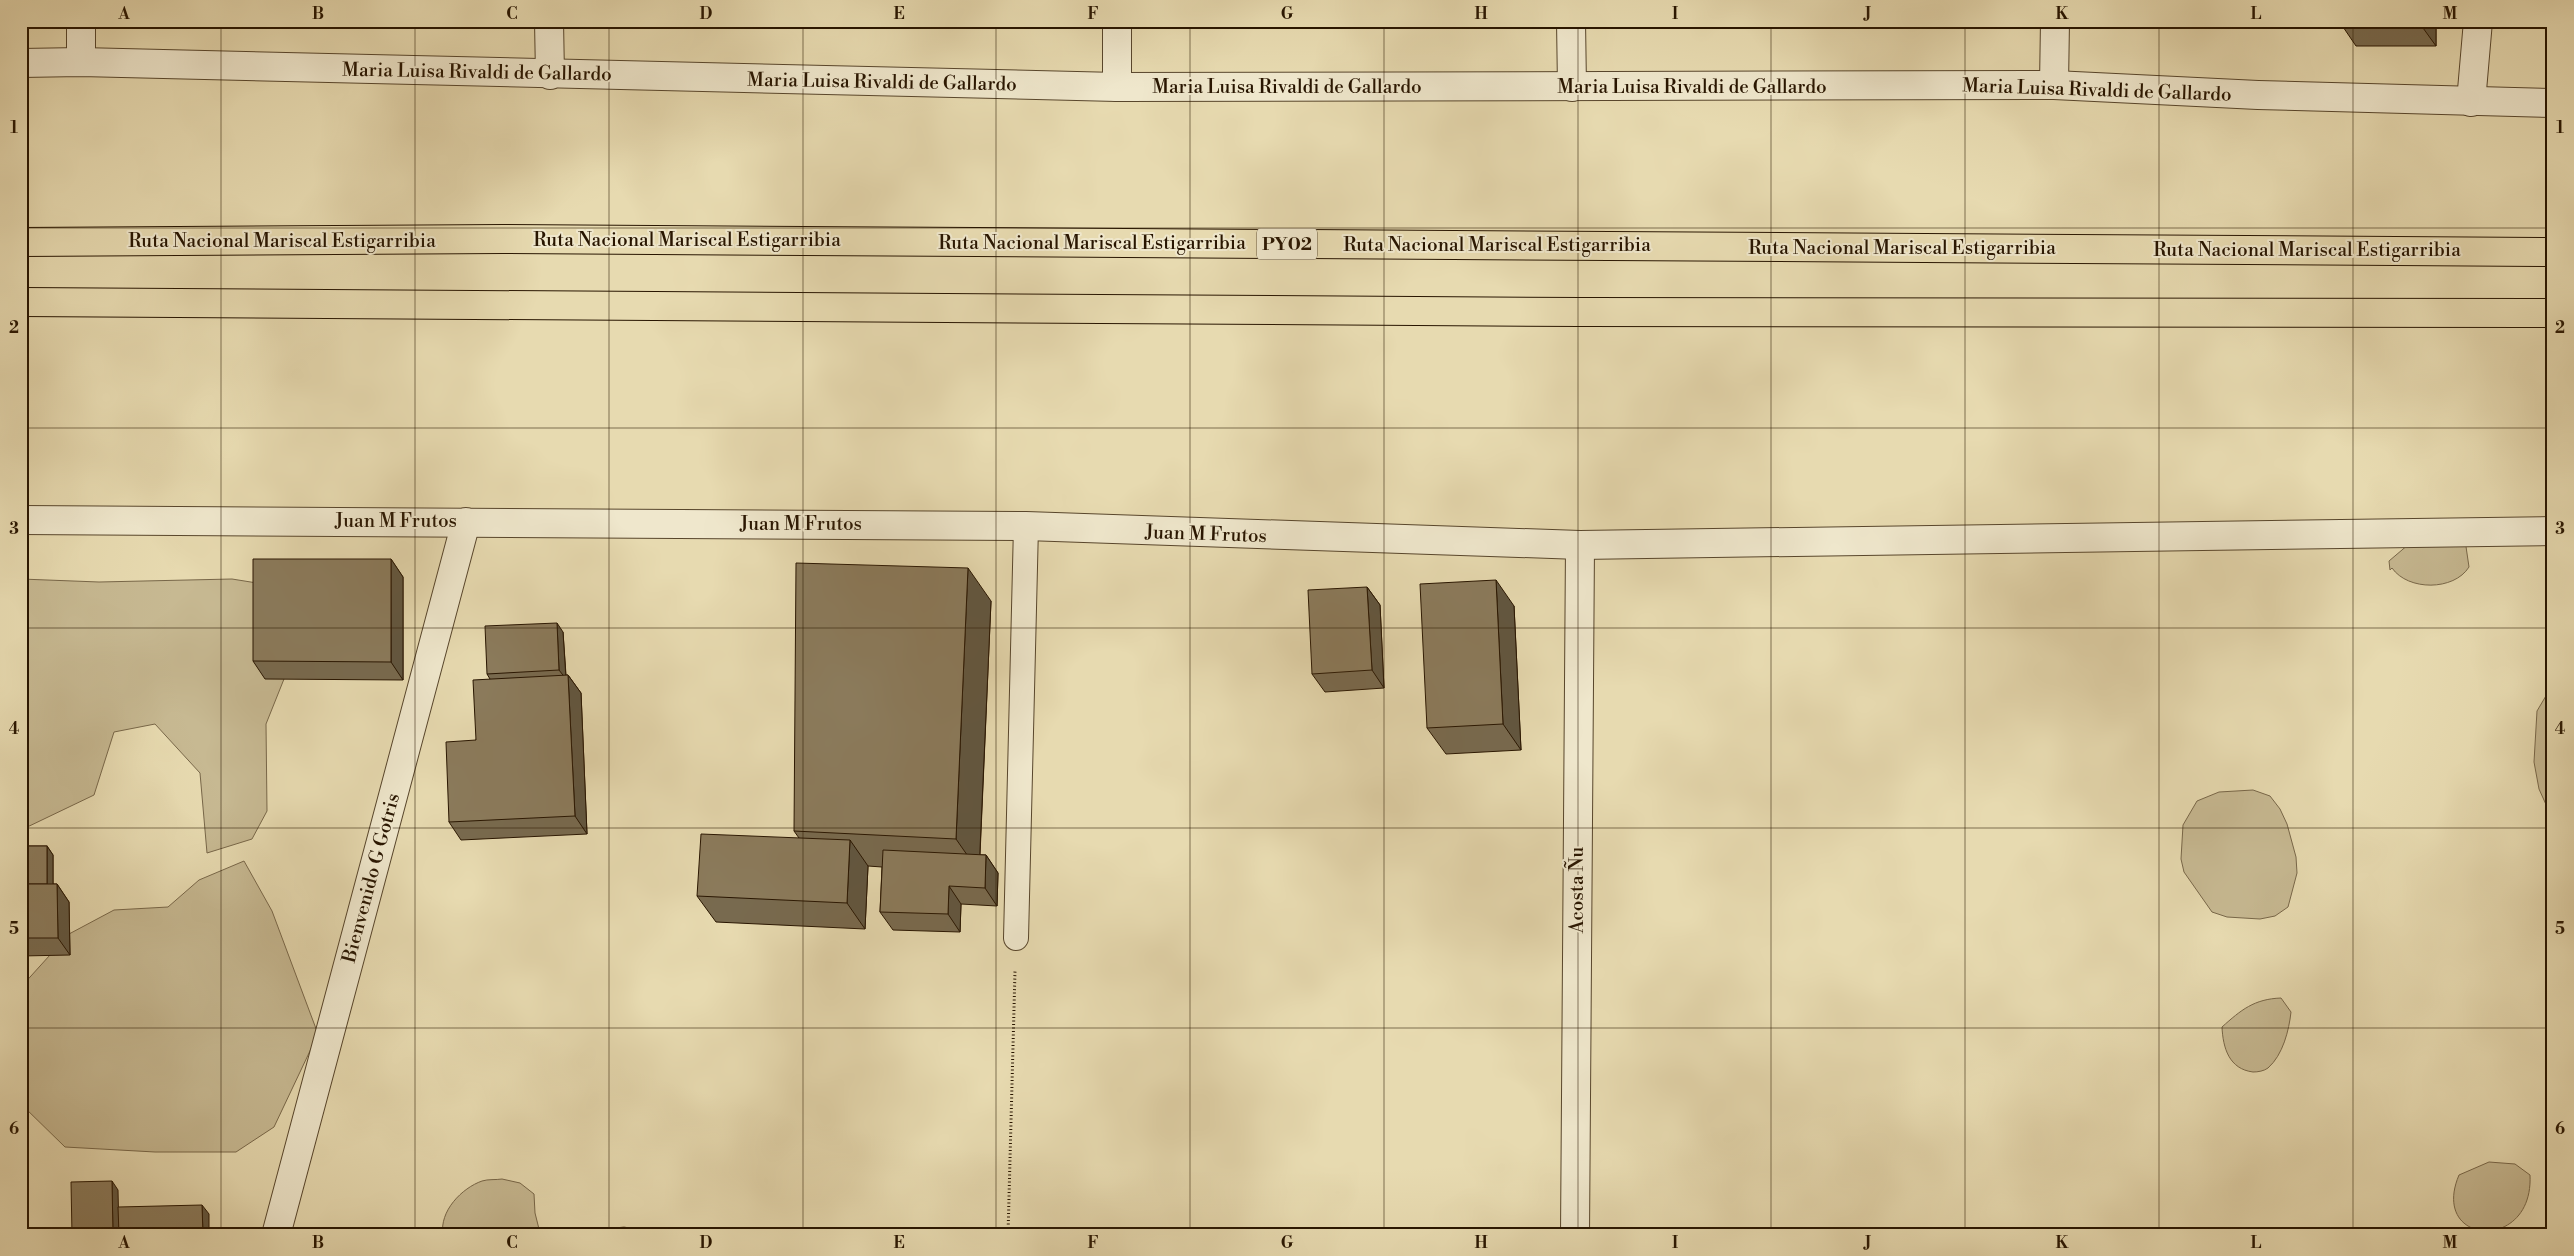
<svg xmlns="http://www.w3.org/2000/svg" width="2574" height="1256" font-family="'Libre Bodoni',serif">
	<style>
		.green { fill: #c7b992; stroke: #786749 }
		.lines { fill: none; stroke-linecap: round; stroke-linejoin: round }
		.service-casing { stroke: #58462c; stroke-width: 26 }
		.minor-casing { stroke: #58462c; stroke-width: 30 }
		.trunk-casing { stroke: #281500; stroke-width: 30 }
		.path { stroke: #281500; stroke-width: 3; stroke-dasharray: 1 2.5; stroke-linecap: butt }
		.service { stroke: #efe7cc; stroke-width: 24 }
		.minor { stroke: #efe7cc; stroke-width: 28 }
		.trunk { stroke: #e7dab0; stroke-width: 28 }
		.wall { fill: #786a4f; stroke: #281500 }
		.shaded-wall { fill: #615640; stroke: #281500 }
		.building { fill: #8b7b5c; stroke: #281500 }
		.grid { fill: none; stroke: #281500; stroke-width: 1; stroke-opacity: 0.55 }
		.labels { text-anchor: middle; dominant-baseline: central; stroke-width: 4; stroke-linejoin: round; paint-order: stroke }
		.shield { fill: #efe7cc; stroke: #64543d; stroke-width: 1 }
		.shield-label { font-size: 18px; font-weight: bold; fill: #281500 }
		.street-label { font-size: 19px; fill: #281500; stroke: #efe7cc }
		.neatline { fill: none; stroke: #281500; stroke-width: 2 }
		.grid-label { font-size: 16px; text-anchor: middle; font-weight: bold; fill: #281500 }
	</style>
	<rect width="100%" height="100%" fill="#e7dab0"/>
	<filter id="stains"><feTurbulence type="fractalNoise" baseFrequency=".004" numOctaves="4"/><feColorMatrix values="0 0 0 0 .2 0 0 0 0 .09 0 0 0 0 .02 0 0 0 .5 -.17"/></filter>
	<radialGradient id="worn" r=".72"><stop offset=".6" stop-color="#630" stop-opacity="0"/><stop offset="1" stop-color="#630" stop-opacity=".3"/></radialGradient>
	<g class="green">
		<path d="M2464 533 2469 567C2454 591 2408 591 2392 568L2390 570 2389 561 2409 544Z"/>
		<path d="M21 579 99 582 232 579 288 588 300 639 266 724 267 811 252 839 207 853 200 773 155 724 114 732 94 795 21 830Z"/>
		<path d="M2553 684V820L2539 789 2534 762 2537 711Z"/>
		<path d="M2253 790 2270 796 2280 809 2287 824 2296 857 2297 873 2288 907 2275 916 2260 919 2227 917 2212 912 2184 872 2181 859 2183 825 2197 801 2219 792Z"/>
		<path d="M244 861 272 911 318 1034 274 1127 236 1152H155L65 1147 21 1104V987L69 934 114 910 168 907 199 880Z"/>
		<path d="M2281 998 2291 1012C2289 1030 2283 1055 2268 1068 2264 1071 2258 1072 2253 1072 2229 1069 2223 1048 2222 1027 2241 1010 2254 999 2281 998Z"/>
		<path d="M2489 1162 2515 1164 2530 1175C2534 1253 2429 1246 2459 1175Z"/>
		<path d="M502 1179 520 1183 534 1194 535 1213 539 1229 536 1235H443C439 1211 462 1188 482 1181 488 1179 496 1180 502 1179Z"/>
		<path d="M624 1227 661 1234 600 1235 607 1229Z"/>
	</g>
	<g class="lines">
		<g class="service-casing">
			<path id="service" d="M1016 938 1026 526"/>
		</g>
		<g class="minor-casing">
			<g id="minor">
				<path d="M81 21V62"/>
				<path d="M549 21 550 75"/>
				<path d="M1117 21V87"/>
				<path d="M1571 21 1572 87"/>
				<path d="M21 63 81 62 1117 87 2054 85 2258 95 2553 103"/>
				<path d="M2054 85 2055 21"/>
				<path d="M2471 102 2478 21"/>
				<path d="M21 520 1026 526 1580 545 2553 531"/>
				<path d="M276 1235 466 522"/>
				<path d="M1575 1235 1580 545"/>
			</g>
		</g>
		<g class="trunk-casing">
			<g id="trunk">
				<path d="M21 242 502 239 2553 252"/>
				<path d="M21 302 1581 312 2553 313"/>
			</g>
		</g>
		<path class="path" d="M1008 1235 1015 971"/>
		<use href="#service" class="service"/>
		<use href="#minor" class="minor"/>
		<use href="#trunk" class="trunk"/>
	</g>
	<g class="wall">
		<path d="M2339 21H2436V46H2356Z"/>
		<path d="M391 559 403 577V680L265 679 253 661Z"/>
		<path d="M1367 587 1380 605 1384 688 1325 692 1312 674Z"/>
		<path d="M991 601 980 855H986L998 873 997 906 961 904 960 932 893 930 880 912 882 867 868 866 865 929 716 922 697 896 799 838 794 831Z"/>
		<path d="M1514 606 1521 750 1446 754 1427 728Z"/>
		<path d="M563 632 566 675H568L581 693 587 834 461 840 449 822 476 740 490 679 487 674Z"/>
		<path d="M21 846H47L53 855V884H57L69 902 70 955 21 956Z"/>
	</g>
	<g class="shaded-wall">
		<path d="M2418 21H2436V46Z"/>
		<path d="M391 559 403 577V680L391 662Z"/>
		<path d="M968 568 991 601 979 872 956 839Z"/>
		<path d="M1496 580 1514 606 1521 750 1503 724Z"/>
		<path d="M1367 587 1380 605 1384 688 1372 670Z"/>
		<path d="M557 623 563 632 566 679 559 670Z"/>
		<path d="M568 675 581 693 587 834 575 816Z"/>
		<path d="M850 840 868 866 865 929 847 903Z"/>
		<path d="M47 846 53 855V894L47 885Z"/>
		<path d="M986 855 998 873 997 906 985 888Z"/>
		<path d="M57 884 69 902 70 955 58 938Z"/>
		<path d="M949 886 961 904 960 932 948 914Z"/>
		<path d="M112 1181 118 1190 119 1235H113Z"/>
		<path d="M202 1205 209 1214V1235H203Z"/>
	</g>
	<g class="building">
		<path d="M253 559H391V662L253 661Z"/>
		<path d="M796 563 968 568 956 839 794 831Z"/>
		<path d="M1496 580 1503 724 1427 728 1420 584Z"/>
		<path d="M1367 587 1372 670 1312 674 1308 590Z"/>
		<path d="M557 623 559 670 487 674 485 626Z"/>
		<path d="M568 675 575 816 449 822 446 742 476 740 473 680Z"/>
		<path d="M701 834 850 840 847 903 697 896Z"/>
		<rect x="21" y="846" width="26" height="38"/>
		<path d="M883 850 986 855 985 888 949 886 948 914 880 912Z"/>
		<path d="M21 884H57L58 938H21Z"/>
		<path d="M112 1181 113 1235H72L71 1182Z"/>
		<path d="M202 1205 203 1235H119L118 1207Z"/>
	</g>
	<path class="grid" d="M221 21V1235M415 21V1235M609 21V1235M803 21V1235M996 21V1235M1190 21V1235M1384 21V1235M1578 21V1235M1771 21V1235M1965 21V1235M2159 21V1235M2353 21V1235M21 228H2553M21 428H2553M21 628H2553M21 828H2553M21 1028H2553"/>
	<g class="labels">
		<rect class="shield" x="1257" y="228.5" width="60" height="31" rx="4"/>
		<g class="shield-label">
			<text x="1287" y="244">PY02</text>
		</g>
		<g class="street-label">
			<text transform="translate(477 72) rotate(1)">Maria Luisa Rivaldi de Gallardo</text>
			<text transform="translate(882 82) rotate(1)">Maria Luisa Rivaldi de Gallardo</text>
			<text x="1287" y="87">Maria Luisa Rivaldi de Gallardo</text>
			<text x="1692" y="87">Maria Luisa Rivaldi de Gallardo</text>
			<text transform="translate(2097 90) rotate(2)">Maria Luisa Rivaldi de Gallardo</text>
			<text x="687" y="240">Ruta Nacional Mariscal Estigarribia</text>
			<text x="282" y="241">Ruta Nacional Mariscal Estigarribia</text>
			<text x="1092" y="243">Ruta Nacional Mariscal Estigarribia</text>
			<text x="1497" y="245">Ruta Nacional Mariscal Estigarribia</text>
			<text x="1902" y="248">Ruta Nacional Mariscal Estigarribia</text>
			<text x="2307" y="250">Ruta Nacional Mariscal Estigarribia</text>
			<text x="396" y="521">Juan M Frutos</text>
			<text x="801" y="524">Juan M Frutos</text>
			<text transform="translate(1206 534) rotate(2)">Juan M Frutos</text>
			<text transform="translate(371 878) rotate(-75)">Bienvenido G Gotris</text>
			<text transform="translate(1577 890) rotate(-90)">Acosta Ñu</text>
		</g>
	</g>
	<rect width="2574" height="1256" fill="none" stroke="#e7dab0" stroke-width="55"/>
	<rect x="28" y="28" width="2518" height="1200" class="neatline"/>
	<g class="grid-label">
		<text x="124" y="19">A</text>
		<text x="318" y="19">B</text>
		<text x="512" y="19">C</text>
		<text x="706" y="19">D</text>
		<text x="899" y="19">E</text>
		<text x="1093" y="19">F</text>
		<text x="1287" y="19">G</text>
		<text x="1481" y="19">H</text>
		<text x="1675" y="19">I</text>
		<text x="1868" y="19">J</text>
		<text x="2062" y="19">K</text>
		<text x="2256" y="19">L</text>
		<text x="2450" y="19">M</text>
		<text x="14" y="133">1</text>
		<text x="2560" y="133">1</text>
		<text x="14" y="333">2</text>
		<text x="2560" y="333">2</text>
		<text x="14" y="534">3</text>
		<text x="2560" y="534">3</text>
		<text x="14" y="734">4</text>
		<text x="2560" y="734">4</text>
		<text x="14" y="934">5</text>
		<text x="2560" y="934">5</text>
		<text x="14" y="1134">6</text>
		<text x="2560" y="1134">6</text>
		<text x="124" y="1248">A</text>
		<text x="318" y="1248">B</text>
		<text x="512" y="1248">C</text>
		<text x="706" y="1248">D</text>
		<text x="899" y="1248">E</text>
		<text x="1093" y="1248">F</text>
		<text x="1287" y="1248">G</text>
		<text x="1481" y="1248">H</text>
		<text x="1675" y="1248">I</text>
		<text x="1868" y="1248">J</text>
		<text x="2062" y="1248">K</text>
		<text x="2256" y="1248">L</text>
		<text x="2450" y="1248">M</text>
	</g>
	<rect width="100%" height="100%" filter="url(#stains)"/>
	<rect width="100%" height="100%" fill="url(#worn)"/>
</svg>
